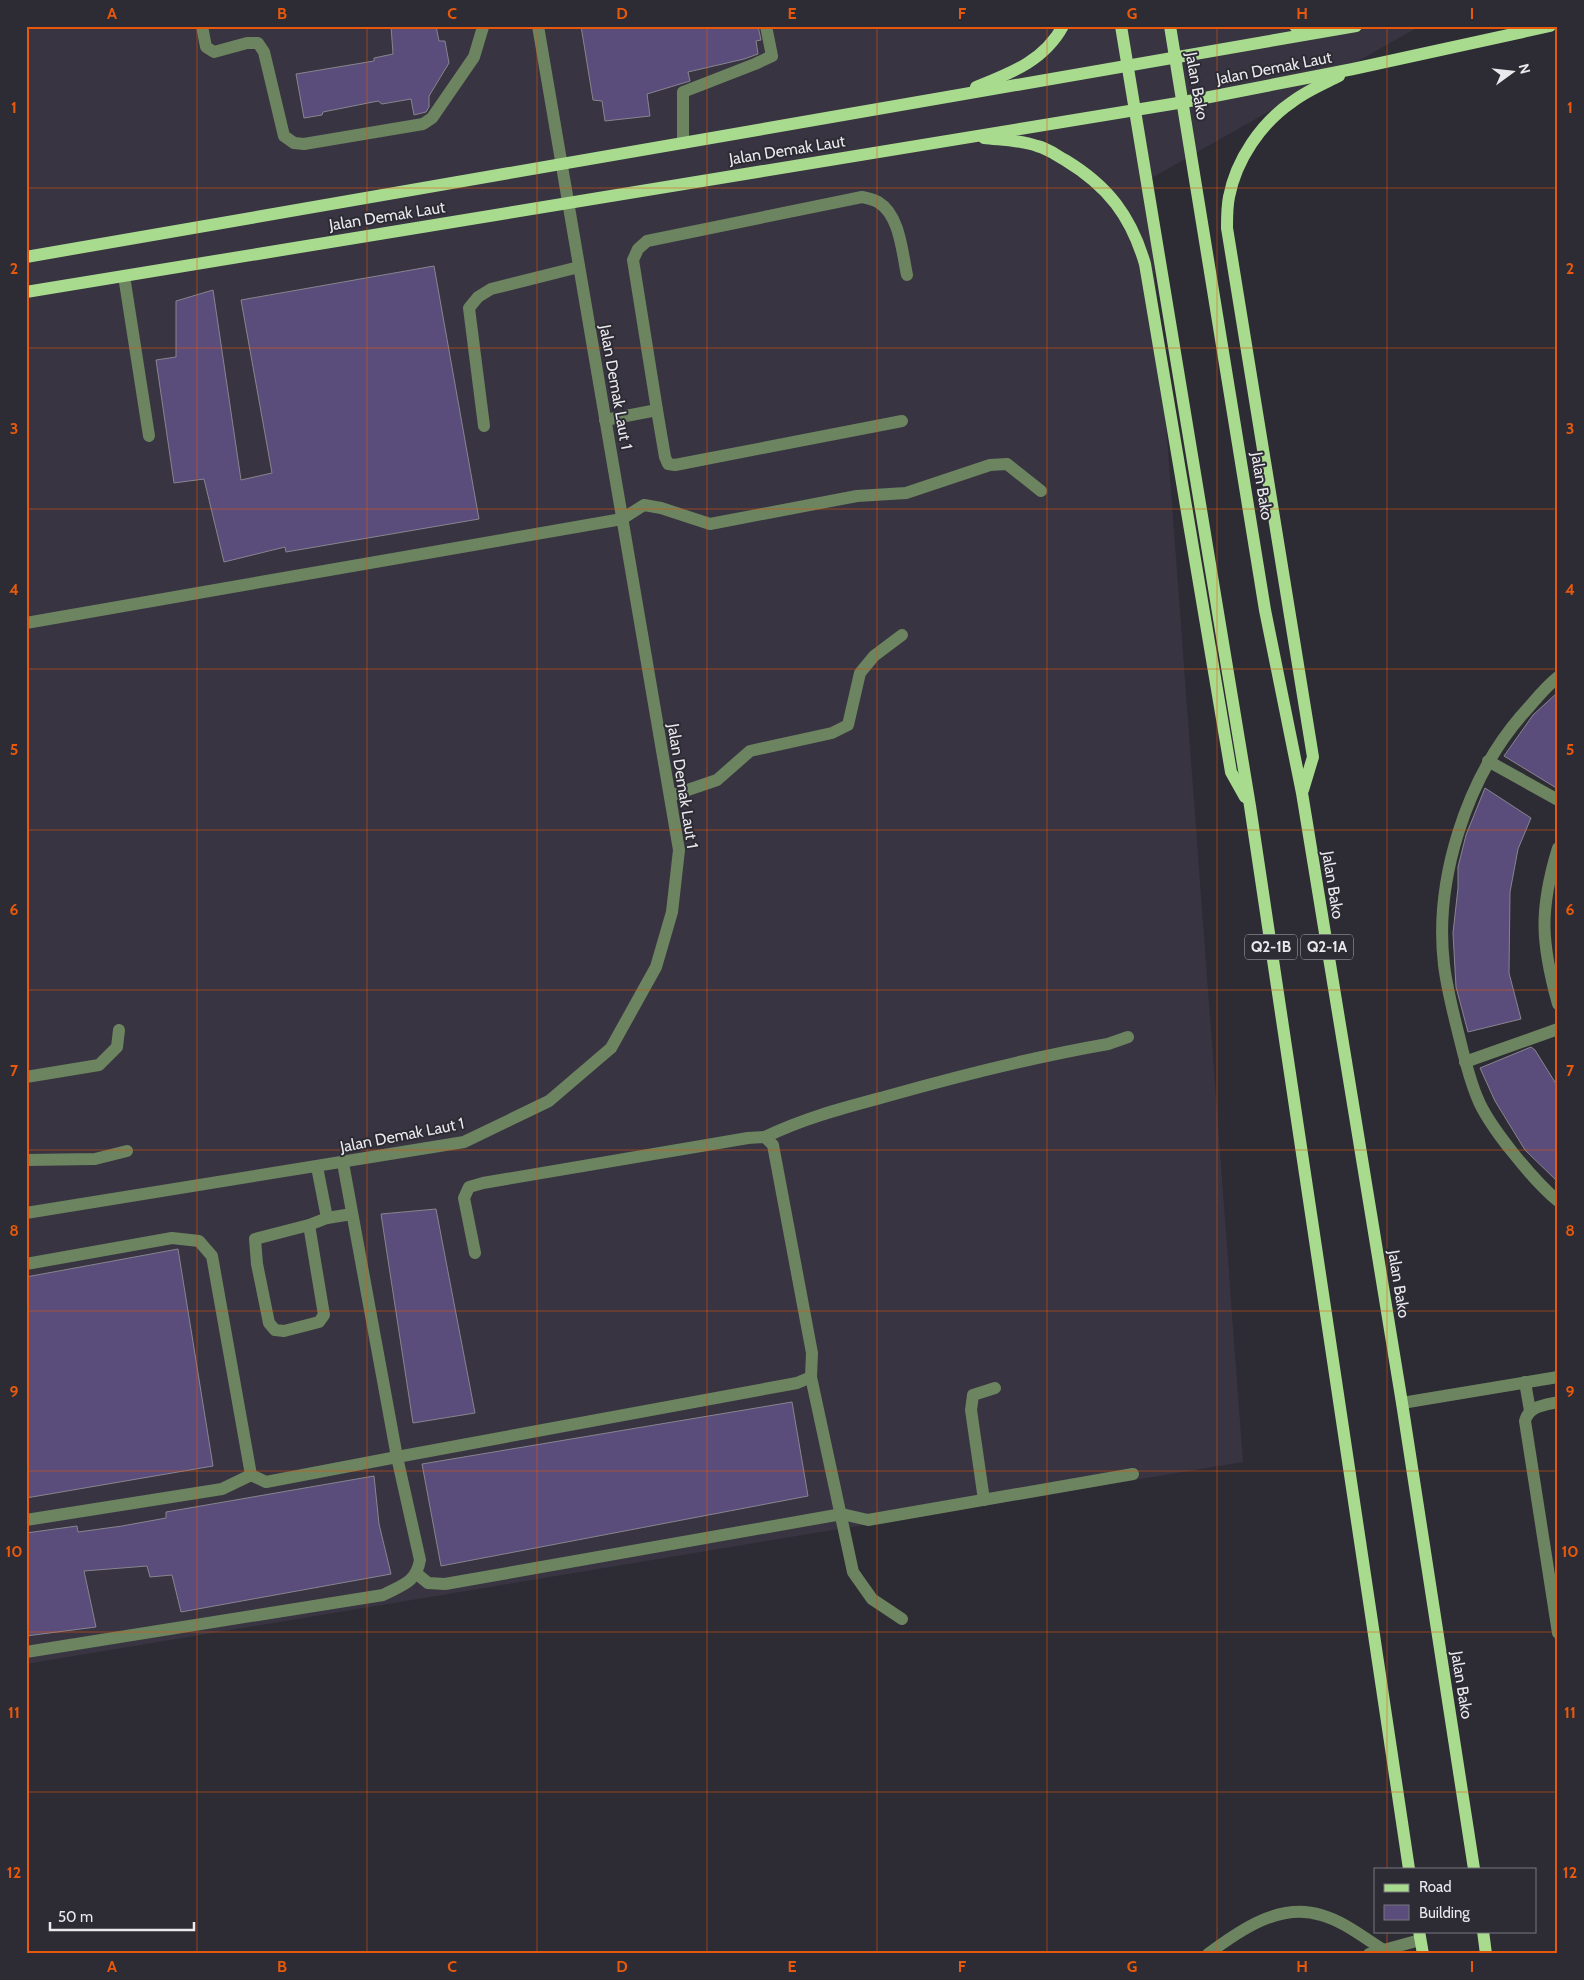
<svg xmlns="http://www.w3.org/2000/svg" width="1584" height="1980" font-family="Cabin,sans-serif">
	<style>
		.built { fill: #383442 }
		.building { fill: #5b4d7b; stroke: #87858e }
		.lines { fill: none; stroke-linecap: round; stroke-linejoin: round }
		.minor { stroke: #6c845f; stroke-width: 12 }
		.major { stroke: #a9db8e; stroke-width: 12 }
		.grid { fill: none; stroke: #e8590c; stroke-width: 1; stroke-opacity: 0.55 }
		.labels { text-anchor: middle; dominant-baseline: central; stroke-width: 4; stroke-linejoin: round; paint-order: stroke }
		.shield { fill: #2d2b33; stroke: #b1b0b6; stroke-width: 1 }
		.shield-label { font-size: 15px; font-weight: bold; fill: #eae9ee }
		.street-label { font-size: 16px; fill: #eae9ee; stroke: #2d2b33 }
		.neatline { fill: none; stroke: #e8590c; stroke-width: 2 }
		.grid-label { font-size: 16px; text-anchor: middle; font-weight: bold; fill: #e8590c }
	</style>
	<rect width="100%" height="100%" fill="#2d2b33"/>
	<path class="built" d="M26 26H1420L1148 180 1243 1462 26 1664Z"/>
	<g class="building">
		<path d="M391 26H436L439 41H445L449 63 429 96V107L426 112 414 115 411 99 382 104 378 101 323 112 322 115 304 118 296 74 374 61V58L393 54Z"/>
		<path d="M581 26H758L761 40 756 41 758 54 744 59 688 72 690 81 647 94 650 116 605 121 602 101 593 100Z"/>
		<path d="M434 266 479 519 286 552 285 547 224 562 204 479 174 483 156 360 176 357V301L213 290 241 480 272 473 241 300Z"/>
		<path d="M1558 692V789L1504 756 1533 715Z"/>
		<path d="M1485 788 1531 818 1518 849 1510 892 1509 973 1521 1019 1468 1032 1456 987 1453 933 1458 888V867L1466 835Z"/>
		<path d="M1531 1047 1535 1050 1558 1087V1182L1525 1150 1495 1101 1480 1068Z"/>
		<path d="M436 1209 475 1413 413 1423 381 1214Z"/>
		<path d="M178 1249 213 1466 26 1498V1277Z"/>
		<path d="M792 1402 808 1496 441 1566 422 1464Z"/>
		<path d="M374 1476 379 1524 391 1574 181 1612 172 1575 150 1577 147 1566 84 1571 96 1627 26 1636V1533L77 1526 78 1532 122 1526 166 1518V1512Z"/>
	</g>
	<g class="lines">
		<g class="minor">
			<path d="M202 26 206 47 214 52 247 43H258L264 52 284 136 294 143 304 144 423 124 432 118 474 57 483 27"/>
			<path d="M683 143V92L755 64 772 56 766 26"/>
			<path d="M124 276 149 436"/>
			<path d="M657 410 665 457 668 464 675 465 902 421"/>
			<path d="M605 420 657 410 633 260 638 249 647 241 862 197C867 198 873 199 878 202 900 215 902 252 907 275"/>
			<path d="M484 426 469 308 478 297 491 289 579 267"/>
			<path d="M26 623 622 519 644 505 661 508 710 524 857 496 906 493 990 465 1007 464 1041 491"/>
			<path d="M1558 677C1544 688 1533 703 1521 716 1466 780 1434 881 1444 965 1447 989 1453 1012 1459 1036 1464 1056 1469 1078 1477 1097 1488 1126 1534 1181 1558 1201"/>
			<path d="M1488 761 1558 800"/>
			<path d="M670 796 717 780 750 751 832 733 848 725 860 673 874 656 902 635"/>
			<path d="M1558 848C1539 910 1541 943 1558 1004"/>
			<path d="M1465 1062 1558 1029"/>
			<path d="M26 1077 99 1065 117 1047 119 1030"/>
			<path d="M765 1137C804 1118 843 1108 884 1097 958 1076 1033 1057 1108 1044L1128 1037"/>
			<path d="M26 1160 95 1159 127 1151"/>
			<path d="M343 1163 397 1457 797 1383 811 1377"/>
			<path d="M317 1167 327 1218"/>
			<path d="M26 1213 464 1142 549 1101 611 1048 656 967 672 912 679 850 538 26"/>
			<path d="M309 1225 324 1315 319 1322 284 1331 275 1330 269 1323 257 1264 255 1239 309 1225 327 1218 352 1214"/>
			<path d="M475 1253 464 1198 469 1187 483 1183 748 1138 765 1137 773 1145 812 1353 811 1377 853 1572 872 1599 902 1619"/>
			<path d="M26 1264 172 1238 199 1241 212 1256 251 1475 266 1482 397 1457 420 1560C416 1583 402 1585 383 1595L26 1652"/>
			<path d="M1525 1382 1530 1411"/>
			<path d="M1558 1402C1544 1405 1529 1406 1525 1421L1558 1633"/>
			<path d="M1402 1403 1558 1377"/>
			<path d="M984 1500 971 1410 973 1395 995 1388"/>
			<path d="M26 1520 222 1489 251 1475"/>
			<path d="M417 1574 428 1583 445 1584 842 1514 868 1520 1133 1474"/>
			<path d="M1208 1954C1240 1930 1280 1902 1321 1915 1343 1921 1363 1937 1382 1949"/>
			<path d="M1369 1954 1420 1940"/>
		</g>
		<g class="major">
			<path d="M1121 26 1250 806 1409 1869"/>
			<path d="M1170 26 1265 610 1302 793 1402 1403 1474 1869"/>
			<path d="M1295 26 1319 27"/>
			<path d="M976 87C1011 73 1044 61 1063 26"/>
			<path d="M984 138C1001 140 1021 140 1037 146 1047 148 1056 155 1065 160 1108 186 1131 216 1145 264L1231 772 1245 797"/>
			<path d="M26 257 1356 26"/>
			<path d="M26 292 1184 102 1353 69 1550 26"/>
			<path d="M1303 790 1313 757 1227 228C1227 218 1227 206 1229 197 1236 160 1261 123 1292 102 1306 91 1323 84 1339 76"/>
			<path d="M1419 1931 1423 1954"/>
			<path d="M1483 1931 1486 1954"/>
		</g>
	</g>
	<path class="grid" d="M197 26V1954M367 26V1954M537 26V1954M707 26V1954M877 26V1954M1047 26V1954M1217 26V1954M1387 26V1869M26 188H1558M26 348H1558M26 509H1558M26 669H1558M26 830H1558M26 990H1558M26 1150H1558M26 1311H1558M26 1471H1558M26 1632H1558M26 1792H1558M1387 1931V1954"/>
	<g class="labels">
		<g class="shield">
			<rect x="1245" y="934.5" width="52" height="25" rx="4"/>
			<rect x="1301" y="934.5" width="52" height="25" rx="4"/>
		</g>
		<g class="shield-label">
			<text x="1271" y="947">Q2-1B</text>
			<text x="1327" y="947">Q2-1A</text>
		</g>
		<g class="street-label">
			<text transform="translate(1274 68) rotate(-11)">Jalan Demak Laut</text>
			<text transform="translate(1197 86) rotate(80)">Jalan Bako</text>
			<text transform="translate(787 150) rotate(-9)">Jalan Demak Laut</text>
			<text transform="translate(387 216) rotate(-9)">Jalan Demak Laut</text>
			<text transform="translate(616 387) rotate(80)">Jalan Demak Laut 1</text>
			<text transform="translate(1262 486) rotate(81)">Jalan Bako</text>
			<text transform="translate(683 786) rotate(81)">Jalan Demak Laut 1</text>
			<text transform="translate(1333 885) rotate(81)">Jalan Bako</text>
			<text transform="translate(402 1135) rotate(-11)">Jalan Demak Laut 1</text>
			<text transform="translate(1399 1284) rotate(81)">Jalan Bako</text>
			<text transform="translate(1462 1685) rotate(81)">Jalan Bako</text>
		</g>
	</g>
	<rect width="1584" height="1980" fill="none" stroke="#2d2b33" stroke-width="55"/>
	<rect x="1374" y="1868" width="162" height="65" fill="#2d2b33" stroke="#79777e"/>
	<rect x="1384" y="1884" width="25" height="8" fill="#a9db8e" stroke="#79777e"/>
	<text x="1419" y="1892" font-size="15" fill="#eae9ee">Road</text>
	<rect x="1384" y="1905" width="25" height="15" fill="#5b4d7b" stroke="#79777e"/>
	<text x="1419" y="1918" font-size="15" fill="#eae9ee">Building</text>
	<g transform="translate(1512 72) rotate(75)" stroke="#2d2b33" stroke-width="4" paint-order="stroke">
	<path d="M0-4L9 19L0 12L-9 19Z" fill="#eae9ee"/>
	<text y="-8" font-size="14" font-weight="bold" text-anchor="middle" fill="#eae9ee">N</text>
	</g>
	<path d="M50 1922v8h144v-8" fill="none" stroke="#eae9ee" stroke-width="2.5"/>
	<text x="58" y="1922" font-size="15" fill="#eae9ee" stroke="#2d2b33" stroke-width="4" paint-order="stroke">50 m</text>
	<rect x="28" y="28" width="1528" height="1924" class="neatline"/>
	<g class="grid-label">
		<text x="112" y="19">A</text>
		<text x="282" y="19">B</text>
		<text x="452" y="19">C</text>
		<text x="622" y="19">D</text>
		<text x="792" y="19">E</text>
		<text x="962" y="19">F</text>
		<text x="1132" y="19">G</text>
		<text x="1302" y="19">H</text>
		<text x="1472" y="19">I</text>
		<text x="14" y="113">1</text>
		<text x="1570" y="113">1</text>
		<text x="14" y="274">2</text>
		<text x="1570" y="274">2</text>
		<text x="14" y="434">3</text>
		<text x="1570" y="434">3</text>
		<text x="14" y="595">4</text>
		<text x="1570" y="595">4</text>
		<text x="14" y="755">5</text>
		<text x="1570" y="755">5</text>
		<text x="14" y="915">6</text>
		<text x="1570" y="915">6</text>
		<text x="14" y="1076">7</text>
		<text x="1570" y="1076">7</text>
		<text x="14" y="1236">8</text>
		<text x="1570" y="1236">8</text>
		<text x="14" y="1397">9</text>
		<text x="1570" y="1397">9</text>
		<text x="14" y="1557">10</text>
		<text x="1570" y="1557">10</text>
		<text x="14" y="1718">11</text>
		<text x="1570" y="1718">11</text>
		<text x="14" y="1878">12</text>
		<text x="1570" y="1878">12</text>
		<text x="112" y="1972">A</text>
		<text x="282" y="1972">B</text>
		<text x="452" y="1972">C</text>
		<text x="622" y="1972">D</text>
		<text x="792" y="1972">E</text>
		<text x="962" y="1972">F</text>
		<text x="1132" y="1972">G</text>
		<text x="1302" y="1972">H</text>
		<text x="1472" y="1972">I</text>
	</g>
</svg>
